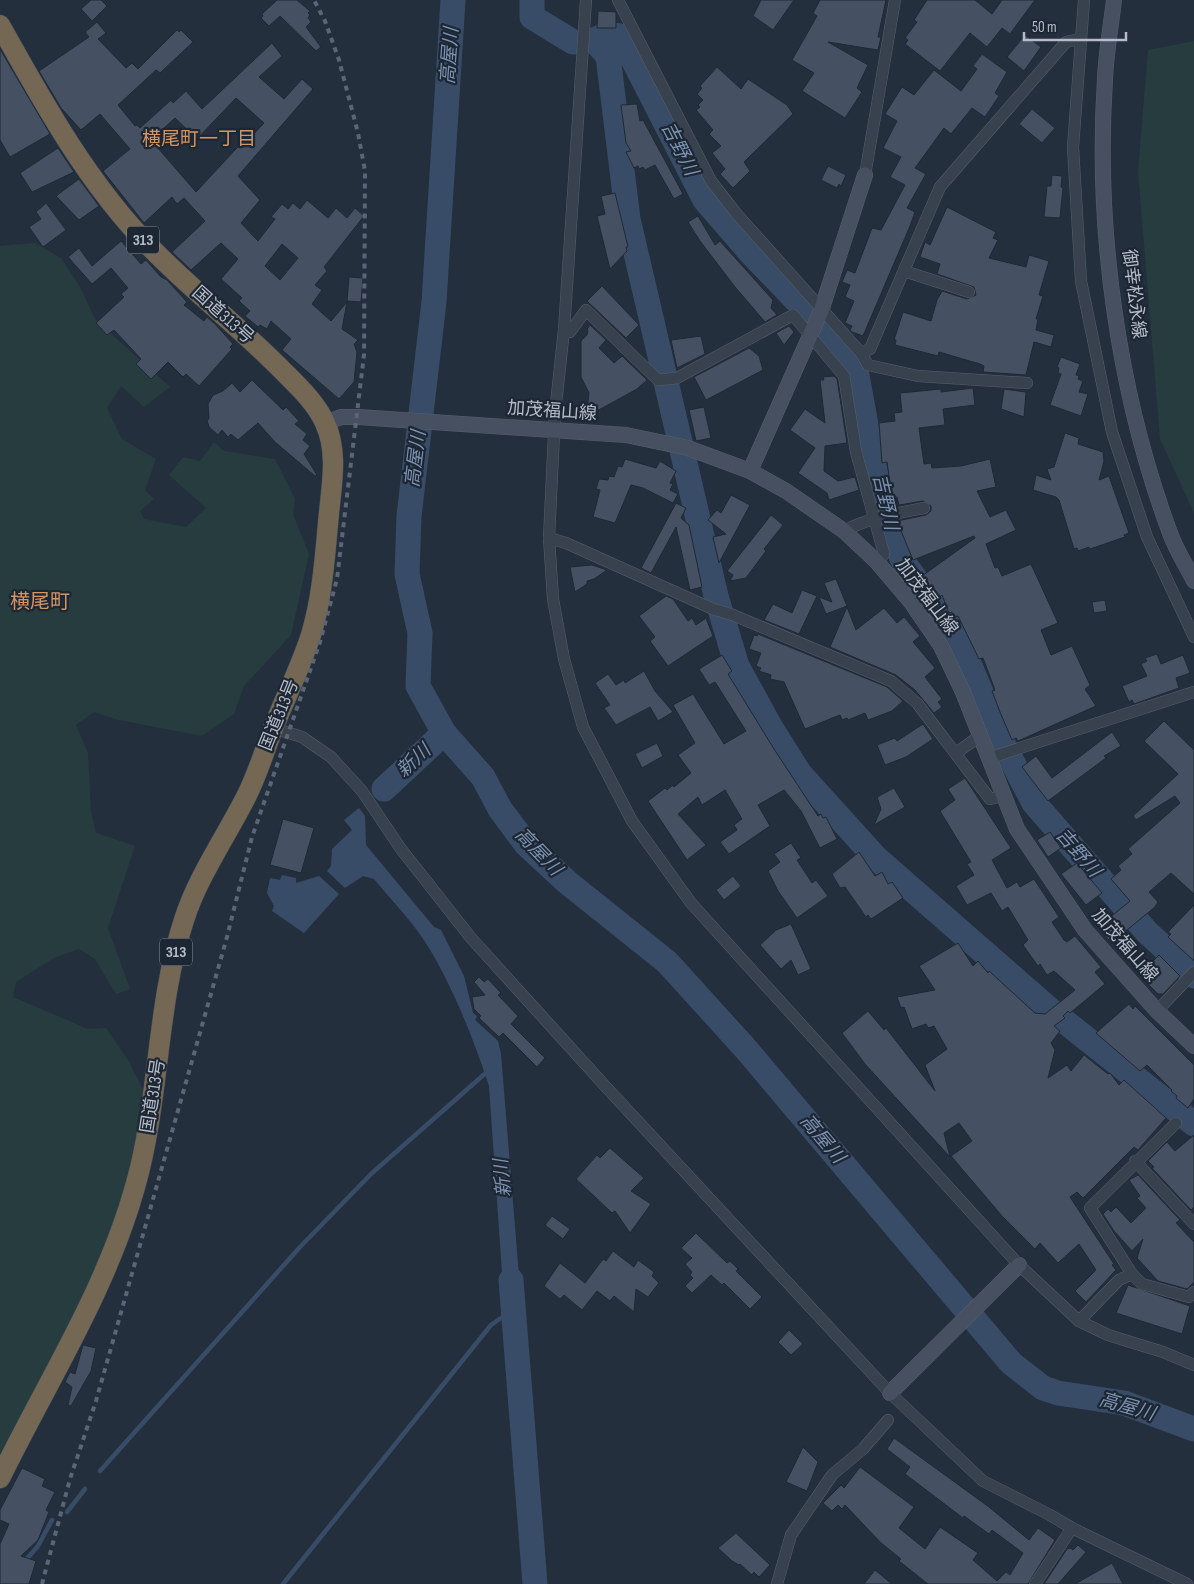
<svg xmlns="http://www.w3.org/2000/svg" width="1194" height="1584" font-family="'Sofia Sans Condensed','Noto Sans JP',sans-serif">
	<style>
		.green { fill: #263c3f }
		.water { fill: #394c67 }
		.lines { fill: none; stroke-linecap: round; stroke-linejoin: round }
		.stream { stroke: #394c67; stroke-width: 4.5 }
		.river { stroke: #394c67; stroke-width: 25 }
		.building { fill: #455162; stroke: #1f2835; fill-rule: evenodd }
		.street-casing { stroke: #565f6c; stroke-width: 12 }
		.secondary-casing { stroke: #565f6c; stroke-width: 16 }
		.highway-casing { stroke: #434c59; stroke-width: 21 }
		.street { stroke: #38414e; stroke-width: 11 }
		.secondary { stroke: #465061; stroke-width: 15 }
		.highway { stroke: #746855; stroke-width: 20 }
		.rail { stroke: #5a6575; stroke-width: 4; stroke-dasharray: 5 5; stroke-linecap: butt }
		.labels { text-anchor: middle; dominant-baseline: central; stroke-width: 4.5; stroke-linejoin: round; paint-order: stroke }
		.shield { fill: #1d2633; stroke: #878f9c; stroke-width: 1 }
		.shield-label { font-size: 16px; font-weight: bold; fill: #b4bcc9 }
		.street-label { font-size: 18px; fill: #b4bcc9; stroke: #1d2633 }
		.water-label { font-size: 19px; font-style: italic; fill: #7c92b1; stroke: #1d2633 }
		.neighbourhood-label { font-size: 19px; fill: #d59563; stroke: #1d2633 }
		.quarter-label { font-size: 20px; fill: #d59563; stroke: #1d2633 }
	</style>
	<rect width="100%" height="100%" fill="#242f3e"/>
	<g class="green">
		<path d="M1194 41V513L1160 439 1138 171 1148 50Z"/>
		<path d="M35 243 61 258 80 287 95 319 170 387 144 407 121 386 107 408 122 439 156 459 145 490 154 499 140 511 144 519 186 527 206 508 169 475 183 457 200 461 214 442 224 451 275 459 295 499 293 514 309 554 291 635 244 686 234 714 202 736 119 720 94 712 76 725 88 753 91 812 96 833 135 846 108 928 130 989 116 994 95 959 79 949 54 958 16 982 13 997 88 1029 106 1028 128 1060 145 1093 132 1181 89 1297 0 1453V246Z"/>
	</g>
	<g class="water">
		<path d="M359 808 365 816 366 845 434 927 441 930 464 976 473 1013 477 1016 475 1020 498 1041 501 1054 522 1313 505 1315 489 1086C475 1043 453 987 429 948 415 924 392 901 374 879L363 876 345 888 327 871 331 866 332 849 352 830 344 820Z"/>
		<path d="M282 875 296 878V883L319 876 339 894 304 933 272 911 274 906 267 893 270 878 280 880Z"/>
	</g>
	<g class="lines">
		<g class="stream">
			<path d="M100 1471 300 1247 371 1174 488 1071"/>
			<path d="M67 1512 85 1489"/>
			<path d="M24 1562 38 1546 52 1520"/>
			<path d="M283 1584 491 1325 501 1318 513 1316"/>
			<path d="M529 1584 534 1578"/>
		</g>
		<g class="river">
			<path d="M453 0 434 302 409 516 407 574 420 633 418 686 444 733 483 777 500 809 526 844 567 882 667 962 745 1048 1011 1363 1043 1388 1058 1393 1124 1403 1194 1429"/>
			<path d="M532 0V17L573 42"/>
			<path d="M384 789 444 733"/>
			<path d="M1194 976 1146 931 1034 803 1001 740 958 637 904 563 890 530 872 458 856 370 822 327 750 252 705 200 621 36 607 34 594 40 608 56 628 219 716 596 737 666 771 728 800 774 876 858 1049 1009 1194 1124"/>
			<path d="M511 1280 535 1584"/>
		</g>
	</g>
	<g class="building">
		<path d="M91 0H101L107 6 92 21 81 9Z"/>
		<path d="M277 0H297L310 11 308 13 310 15 308 18 311 22 306 27 321 47 316 51 280 16 269 26 261 18 263 16 262 14Z"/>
		<path d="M761 0H794L773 30 753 16Z"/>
		<path d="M820 0H886L878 37H881L878 50 828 42 868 65 857 88 862 92 845 118 802 91 814 73 792 60 817 16 813 13Z"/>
		<path d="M927 0H975L992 14 1002 0H1035L1010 34 1002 28 987 47 970 33 940 71 905 44 908 40 905 38 917 22 914 20Z"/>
		<path d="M598 11 616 12V28H597Z"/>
		<path d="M97 22 106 33 98 39 126 68 132 63 138 69 177 30 179 32 181 30 193 42 160 73 156 70 118 105 135 126 137 125 140 128 171 100 173 103 186 91 202 109 272 43 282 56 259 77 284 99 302 79 313 89 238 176 260 200 241 223 258 241 275 219 271 217 282 204 288 209 293 203 300 209 307 200 328 218 336 208 347 218 355 208 364 216 324 267 327 271 315 285 322 290 312 304 331 321 347 302 342 329 358 340 354 344 357 352 354 382 339 399 282 350 291 339 271 321 267 329 260 325 258 327 245 316 250 311 239 301 242 298 221 279 238 259 221 243 191 270 172 252 205 221 184 198 177 204 172 197 144 223 103 171 130 149 100 114 81 130 61 108 39 71 89 37 85 32ZM236 98 264 123 249 139 247 137 196 192 151 140 175 118 197 139ZM282 244 298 258 280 280 265 266Z"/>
		<path d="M1025 35 1041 47 1024 71 1007 57Z"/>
		<path d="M0 49 50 134 10 157 0 140Z"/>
		<path d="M982 54 1007 72 995 93 999 96 985 117 972 108 951 134 944 128 915 168 926 174 907 208 915 212 910 226 863 336 852 332 850 330 852 326 845 323 854 301 845 297 850 285 842 282 847 270 855 273 872 228 881 230 905 185 890 177 901 157 883 148 897 121 885 114 902 87 914 95 934 70 961 91 977 69 973 66Z"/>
		<path d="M717 67 741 89 748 79 787 105 793 114 744 162 750 171 733 188 720 174 725 169 712 153 721 146 709 134 713 130 696 110 700 107 698 105 703 100 697 94 702 88 700 86Z"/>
		<path d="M637 104 640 121 643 120 683 194 674 199 655 165 645 170 643 167 639 169 638 166 634 168 626 152 631 151 626 143 621 105Z"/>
		<path d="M1032 109 1055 128 1042 143 1019 124Z"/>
		<path d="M58 148 74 172 32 192 20 173Z"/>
		<path d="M828 166 846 175 841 186 839 184 837 188 821 180Z"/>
		<path d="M1052 175 1062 176 1061 187 1063 188 1060 218 1044 217 1047 186H1051Z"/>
		<path d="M79 179 99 206 79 220 56 196Z"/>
		<path d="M615 193 628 247H626L627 251 610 269 597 216 605 214 601 196Z"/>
		<path d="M46 203 66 230 43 247 29 227 41 219 36 212Z"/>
		<path d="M947 207 996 232 993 238 998 240 989 258 1026 267 1029 255 1049 261 1039 295 1043 296 1036 319H1038L1036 330 1054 335 1051 347 1034 342 1026 375 983 372 984 366 980 364 939 352 938 356 895 345 896 340H894L903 312 931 321 937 300 942 291 967 299 976 295 974 287 937 274 940 264 920 257 925 242 930 245Z"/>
		<path d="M698 216 715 245 720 241 773 300 771 308 777 315 765 322 735 287 700 241 688 222Z"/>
		<path d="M121 241 141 264 146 260 161 277 167 280 187 302 184 305 204 321 207 317 215 324 233 344 230 347 232 349 199 386 186 374 183 377 168 362 151 379 136 364 141 359 114 330 107 335 96 323 124 297 121 294 128 288 111 268 92 284 68 257 79 248 92 266Z"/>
		<path d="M349 277 363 278 361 302 347 301Z"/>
		<path d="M602 286 639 325 626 338 587 301Z"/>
		<path d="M590 325 606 340 599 348 614 363 622 356 647 380 637 389 595 412 587 411 589 393 581 377V341L587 335 588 331 587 329Z"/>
		<path d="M789 326 794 332 784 345 776 333Z"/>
		<path d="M701 336 705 354 677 368 671 340Z"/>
		<path d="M749 348 759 356 763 370 706 400 694 377Z"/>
		<path d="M1061 357 1080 364 1076 375 1079 376 1078 379 1083 381 1079 392 1088 394 1081 416 1050 405 1061 374 1058 373 1059 368 1057 367Z"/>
		<path d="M834 376 837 379 847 443 825 446 824 471 838 481 855 477 859 490 829 500 827 493 798 473 815 448 790 430 805 409 825 423 820 380H824L823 377Z"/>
		<path d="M252 380 283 410 286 407 299 421 295 424 307 434 303 440 310 446 304 454 317 475 315 476 275 442 258 423 238 440 231 434 228 437 222 430 218 435 209 427 207 420 209 419 208 404 213 395 223 391 232 383 240 392Z"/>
		<path d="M973 388 975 405 943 409 945 425 919 428 924 464 931 463 932 468 961 466 990 459 996 487 977 491 990 517 1006 510 1016 530 986 544 995 568 998 567 1002 576 1031 564 1058 623 1041 630 1051 655 1072 646 1090 685 1085 689 1096 706 1018 741 1016 738 1012 740 1000 712 992 691 995 690 983 658 979 659 958 616 954 617 952 612 949 613 942 595 938 598 922 576 975 538 974 536 913 560 897 521 926 515 931 511V506L923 501 899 505 897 497 892 498 887 462 882 463 879 423 895 421 894 413 902 412 900 393 941 389V392Z"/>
		<path d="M1004 389 1026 392 1024 417 1001 409Z"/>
		<path d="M704 407 711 438 696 441 689 410Z"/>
		<path d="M1065 433 1079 438 1078 444 1103 452 1104 461 1099 480 1109 476 1129 533 1124 535 1125 537 1090 549 1089 547 1078 551 1077 548 1074 549 1059 500 1056 497 1033 490 1036 475 1051 480 1047 469 1054 467Z"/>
		<path d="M625 459 656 468 660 461 676 471 670 483 673 484 670 490 678 494 673 503 643 488 631 485 615 523 593 517 600 490 596 489 599 479 608 480 609 476 614 477 618 466 622 467Z"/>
		<path d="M731 495 750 505 719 563 713 537 726 534 708 520 717 510 721 513Z"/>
		<path d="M676 503 686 508 681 518 689 525 702 587 690 590 676 527 651 573 641 568Z"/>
		<path d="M771 515 783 525 764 549 766 551 746 578 730 581 733 575 727 571Z"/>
		<path d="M592 565 607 570 594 579 587 581V584L575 592 570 567Z"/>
		<path d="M836 579 847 606 826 614 819 597 832 602 824 583Z"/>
		<path d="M802 590 817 596 799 634 764 620 773 604 792 613Z"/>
		<path d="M666 596 673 599 688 621 692 618 696 625 706 618 713 636 668 666 650 641 655 637 639 616Z"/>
		<path d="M1105 600 1107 611 1094 613 1092 602Z"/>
		<path d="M847 607 856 630 884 608 897 623 904 617 920 636 913 642 935 668 925 677 942 699 938 702 942 707 934 713 915 690 896 675 830 647Z"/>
		<path d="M758 634 887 687 903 701 892 711 868 720 865 713 848 720 847 718 842 720 840 715 805 729 784 682 770 679 771 675 759 671 761 668 756 666 761 653 749 649 754 635 757 636Z"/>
		<path d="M1157 654 1161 664 1183 655 1190 673 1176 678 1179 688 1134 704 1132 700 1129 702 1122 686 1147 676 1141 664 1147 661 1145 658Z"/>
		<path d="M722 655 732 671 728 674 774 749 818 816 821 814 823 818 826 817 837 839 820 848 801 811 784 790 758 805 770 826 729 854 720 842 737 830 734 825 742 819 725 790 702 805 698 797 678 814 706 845 687 860 648 801 665 788 667 790 673 785 674 787 691 773 678 755 695 743 673 705 693 694 724 744 746 731 715 682 709 685 699 669Z"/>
		<path d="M644 671 655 691 673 712 658 721 650 707 616 725 604 708 610 705 595 683 608 674 616 685 624 680 625 683Z"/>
		<path d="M1164 721 1194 750V894L1171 873 1149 892 1158 902 1155 907 1111 943 1104 934 1106 932 1103 928 1106 926 1103 923 1130 901 1111 879 1121 870 1118 866 1132 854 1128 849 1180 803 1175 796 1136 820 1133 816 1178 774 1144 741Z"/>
		<path d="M923 724 933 739 906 757 885 765 877 745 895 738 897 741Z"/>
		<path d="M1112 732 1121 746 1104 756 1106 758 1048 801 1022 767 1036 756 1052 778Z"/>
		<path d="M657 743 663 756 642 768 635 754Z"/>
		<path d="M965 778 1011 848 992 860 1007 888 1017 882 1020 887 1034 879 1059 917 1052 922 1064 940 1067 942 1075 936 1101 967 1095 972 1105 984 1070 1013 1068 1011 1063 1016 1065 1018 1054 1026 1060 1031 1051 1043 1055 1050 1048 1078 1067 1065 1071 1071 1084 1055 1108 1074 1110 1073 1119 1085 1124 1080 1166 1118 1138 1150 1134 1147 1083 1198 1077 1192 1070 1197 1114 1264 1112 1265 1116 1270 1086 1302 1075 1291 1096 1270 1079 1244 1058 1263 1040 1243 1035 1249 1002 1216 951 1156 972 1141 959 1123 944 1133 950 1157 865 1064 842 1033 868 1011 884 1030 886 1028 935 1091 925 1065 947 1049 934 1026 928 1028 926 1024 912 1029 904 1007 901 1008 897 997 935 990 919 966 958 943 973 966 978 961 988 973 989 971 1035 1013 1045 1014 1075 990 1054 971 1047 975 1040 964 1038 966 1023 945 1028 940 1008 907 1002 911 991 893 967 905 956 886 974 875 967 864 971 862 940 811 955 800 948 789Z"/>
		<path d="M894 788 905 807 874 825 881 809 877 797Z"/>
		<path d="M283 819 314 828 301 873 270 865Z"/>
		<path d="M1050 832 1061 848 1048 857 1037 840Z"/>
		<path d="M791 843 801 858 797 860 812 883 816 880 828 896 797 918 778 891 768 871 780 862 774 854Z"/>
		<path d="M859 852 875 876 882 872 888 884 892 882 903 898 871 919 868 915 866 917 845 887 840 888 832 874Z"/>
		<path d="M1077 863 1102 893 1086 905 1061 874Z"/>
		<path d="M733 876 741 886 724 900 716 890Z"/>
		<path d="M1194 905V961L1168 937 1171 934 1168 932Z"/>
		<path d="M791 924 811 969 798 975 791 960 781 969 760 945 776 930Z"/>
		<path d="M1159 955 1180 976 1163 994H1158L1144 980 1149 975 1144 970Z"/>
		<path d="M479 977 484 982 488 979 501 993 498 995 518 1016 511 1024 545 1058 537 1067 503 1033 499 1037 479 1018 481 1016 474 1009 472 997 485 995 474 982Z"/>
		<path d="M1129 1004 1133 1009 1135 1006 1194 1065V1099L1188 1108 1176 1098 1177 1096 1171 1091 1172 1090 1147 1065 1140 1071 1096 1033Z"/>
		<path d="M1194 1135V1207L1191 1210 1152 1168 1154 1167 1148 1161 1167 1142 1175 1151Z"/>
		<path d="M610 1148 644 1178 631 1191 651 1204 630 1233 615 1211 612 1213 576 1179 597 1155 600 1158Z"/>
		<path d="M1138 1175 1180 1220 1176 1223 1194 1242V1282L1187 1289 1158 1281 1137 1258 1143 1239 1132 1251 1114 1231 1103 1214 1108 1209 1111 1212 1116 1207 1131 1223 1146 1208 1137 1198 1140 1196 1129 1180Z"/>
		<path d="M552 1216 570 1229 563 1239 545 1225Z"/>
		<path d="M696 1233 727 1263 730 1261 738 1269 736 1271 762 1297 750 1309 724 1283 722 1285 711 1275 692 1293 685 1286 693 1278 690 1275 692 1272 685 1264 692 1258 681 1248Z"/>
		<path d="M613 1251 634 1267 638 1260 654 1272 652 1276 659 1283 648 1297 636 1289 634 1312 614 1296 610 1301 597 1291 582 1310 564 1295 560 1299 544 1286 560 1263 585 1283 603 1259 606 1261Z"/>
		<path d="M1128 1285 1190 1306 1182 1334 1116 1313Z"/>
		<path d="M789 1330 803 1344 791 1355 778 1342Z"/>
		<path d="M83 1345 96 1348 91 1371 71 1406 68 1405 72 1387 65 1382 70 1372 75 1374Z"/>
		<path d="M894 1438 989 1507 1029 1540 1038 1528 1055 1540 1028 1584H928L899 1561 901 1559 880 1542 845 1505 842 1509 838 1505 832 1511 823 1503 841 1485 844 1488 860 1467 914 1507 899 1528 925 1549 940 1527 978 1553 973 1560 997 1581 1006 1572 1010 1575 1023 1553 992 1530 989 1534 964 1516 963 1518 905 1474 910 1467 887 1449Z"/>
		<path d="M803 1447 818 1462 807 1491 786 1482Z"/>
		<path d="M22 1468 45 1479 42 1486 55 1492 46 1510 49 1512 38 1540 21 1556 36 1561 29 1584H0V1544L9 1524 0 1520V1510Z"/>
		<path d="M736 1533 770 1565 759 1577 754 1572 752 1575 740 1564 739 1565 732 1561 718 1548Z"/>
		<path d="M1078 1545 1086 1552 1058 1584H1044L1067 1549 1070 1548 1073 1550Z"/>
		<path d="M1112 1563 1123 1584H1075Z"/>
		<path d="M875 1570 892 1584H864Z"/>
	</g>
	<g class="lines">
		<g class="street-casing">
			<g id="street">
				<path d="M586 0 564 330 555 413 549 538 553 599 564 659 583 727 632 821 691 903 1019 1265 1079 1321 1108 1335 1163 1352 1194 1365"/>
				<path d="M618 0 711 181 735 212 861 353 870 349 940 187 1066 42 1079 39"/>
				<path d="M1084 0 1073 147 1081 281 1112 432 1147 537 1194 637"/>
				<path d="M865 175 895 0"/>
				<path d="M904 271 969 292"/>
				<path d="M564 330 570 332 586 310 658 380 677 378 793 315 844 376 856 452 884 554 877 562"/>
				<path d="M861 353 868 365 918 376 1027 383"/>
				<path d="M844 531C868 518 897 513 924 508"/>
				<path d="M549 538 566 543 713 609 733 615 891 681 917 703 990 799 1002 796"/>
				<path d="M273 728 302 737 331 757 362 791 401 849 471 938 606 1087 890 1393 983 1481 1050 1515 1072 1528 1187 1584"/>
				<path d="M956 753 980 736"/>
				<path d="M989 758 1194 692"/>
				<path d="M1157 1011 1194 972"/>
				<path d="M1135 1161 1194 1224"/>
				<path d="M1132 1274 1142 1284 1189 1297 1194 1292"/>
				<path d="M1079 1321 1119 1280 1132 1274 1090 1208 1176 1123"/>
				<path d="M777 1584 791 1535 832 1475 863 1449 888 1420"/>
				<path d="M1035 1584 1072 1528"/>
			</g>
		</g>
		<g class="secondary-casing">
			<g id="secondary">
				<path d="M1114 0C1111 26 1106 53 1105 79 1095 229 1118 393 1170 533 1176 550 1186 565 1194 581"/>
				<path d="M325 423 341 417H358L626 435 688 448 750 471 786 491 844 531 877 562 911 602 941 646 963 692 1017 829 1085 930 1157 1011 1194 1046"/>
				<path d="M750 471 821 311 865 175"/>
				<path d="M890 1393 1019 1265"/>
			</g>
		</g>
		<g class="highway-casing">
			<path id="highway" d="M0 25C44 104 88 184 152 249 194 292 242 329 284 372 299 387 317 404 325 423 338 451 332 483 329 513 325 554 323 595 311 635 301 666 286 696 274 726 265 749 258 773 247 795 226 837 198 876 184 920 156 1005 160 1100 135 1187 106 1291 47 1382 0 1478"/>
		</g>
		<use href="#street" class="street"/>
		<use href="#secondary" class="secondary"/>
		<use href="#highway" class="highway"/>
		<path class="rail" d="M42 1584 70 1479 96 1401 227 937 252 837 320 642 337 579 364 355 365 171 358 133 339 60 325 21 314 0"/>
	</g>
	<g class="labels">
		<g class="shield">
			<rect x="127" y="226.5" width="32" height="27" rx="4"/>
			<rect x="160" y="938.5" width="32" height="27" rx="4"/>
		</g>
		<g class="shield-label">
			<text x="143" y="240">313</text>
			<text x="176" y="952">313</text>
		</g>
		<g class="street-label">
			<text transform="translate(1134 294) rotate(83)">御幸松永線</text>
			<text transform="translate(223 315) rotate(42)">国道313号</text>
			<text transform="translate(552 411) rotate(4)">加茂福山線</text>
			<text transform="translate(927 597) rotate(53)">加茂福山線</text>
			<text transform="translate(279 715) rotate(-68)">国道313号</text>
			<text transform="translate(1125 945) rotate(49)">加茂福山線</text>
			<text transform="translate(153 1096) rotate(-81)">国道313号</text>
		</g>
		<g class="water-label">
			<text transform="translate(450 56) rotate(-86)">高屋川</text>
			<text transform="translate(679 149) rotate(63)">吉野川</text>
			<text transform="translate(416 459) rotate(-83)">高屋川</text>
			<text transform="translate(885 502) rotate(77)">吉野川</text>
			<text transform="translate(414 761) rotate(-43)">新川</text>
			<text transform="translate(538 852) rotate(46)">高屋川</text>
			<text transform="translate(1078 853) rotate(49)">吉野川</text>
			<text transform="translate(822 1139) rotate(50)">高屋川</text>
			<text transform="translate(503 1178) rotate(-95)">新川</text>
			<text transform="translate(1127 1407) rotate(16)">高屋川</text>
		</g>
		<g class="neighbourhood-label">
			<text x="199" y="139">横尾町一丁目</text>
		</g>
		<g class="quarter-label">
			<text x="40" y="602">横尾町</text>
		</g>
	</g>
	<path d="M1024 32v8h102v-8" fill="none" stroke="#b4bcc9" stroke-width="2.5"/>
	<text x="1032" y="32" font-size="15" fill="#b4bcc9" stroke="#1d2633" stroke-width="4" paint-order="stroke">50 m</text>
</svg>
